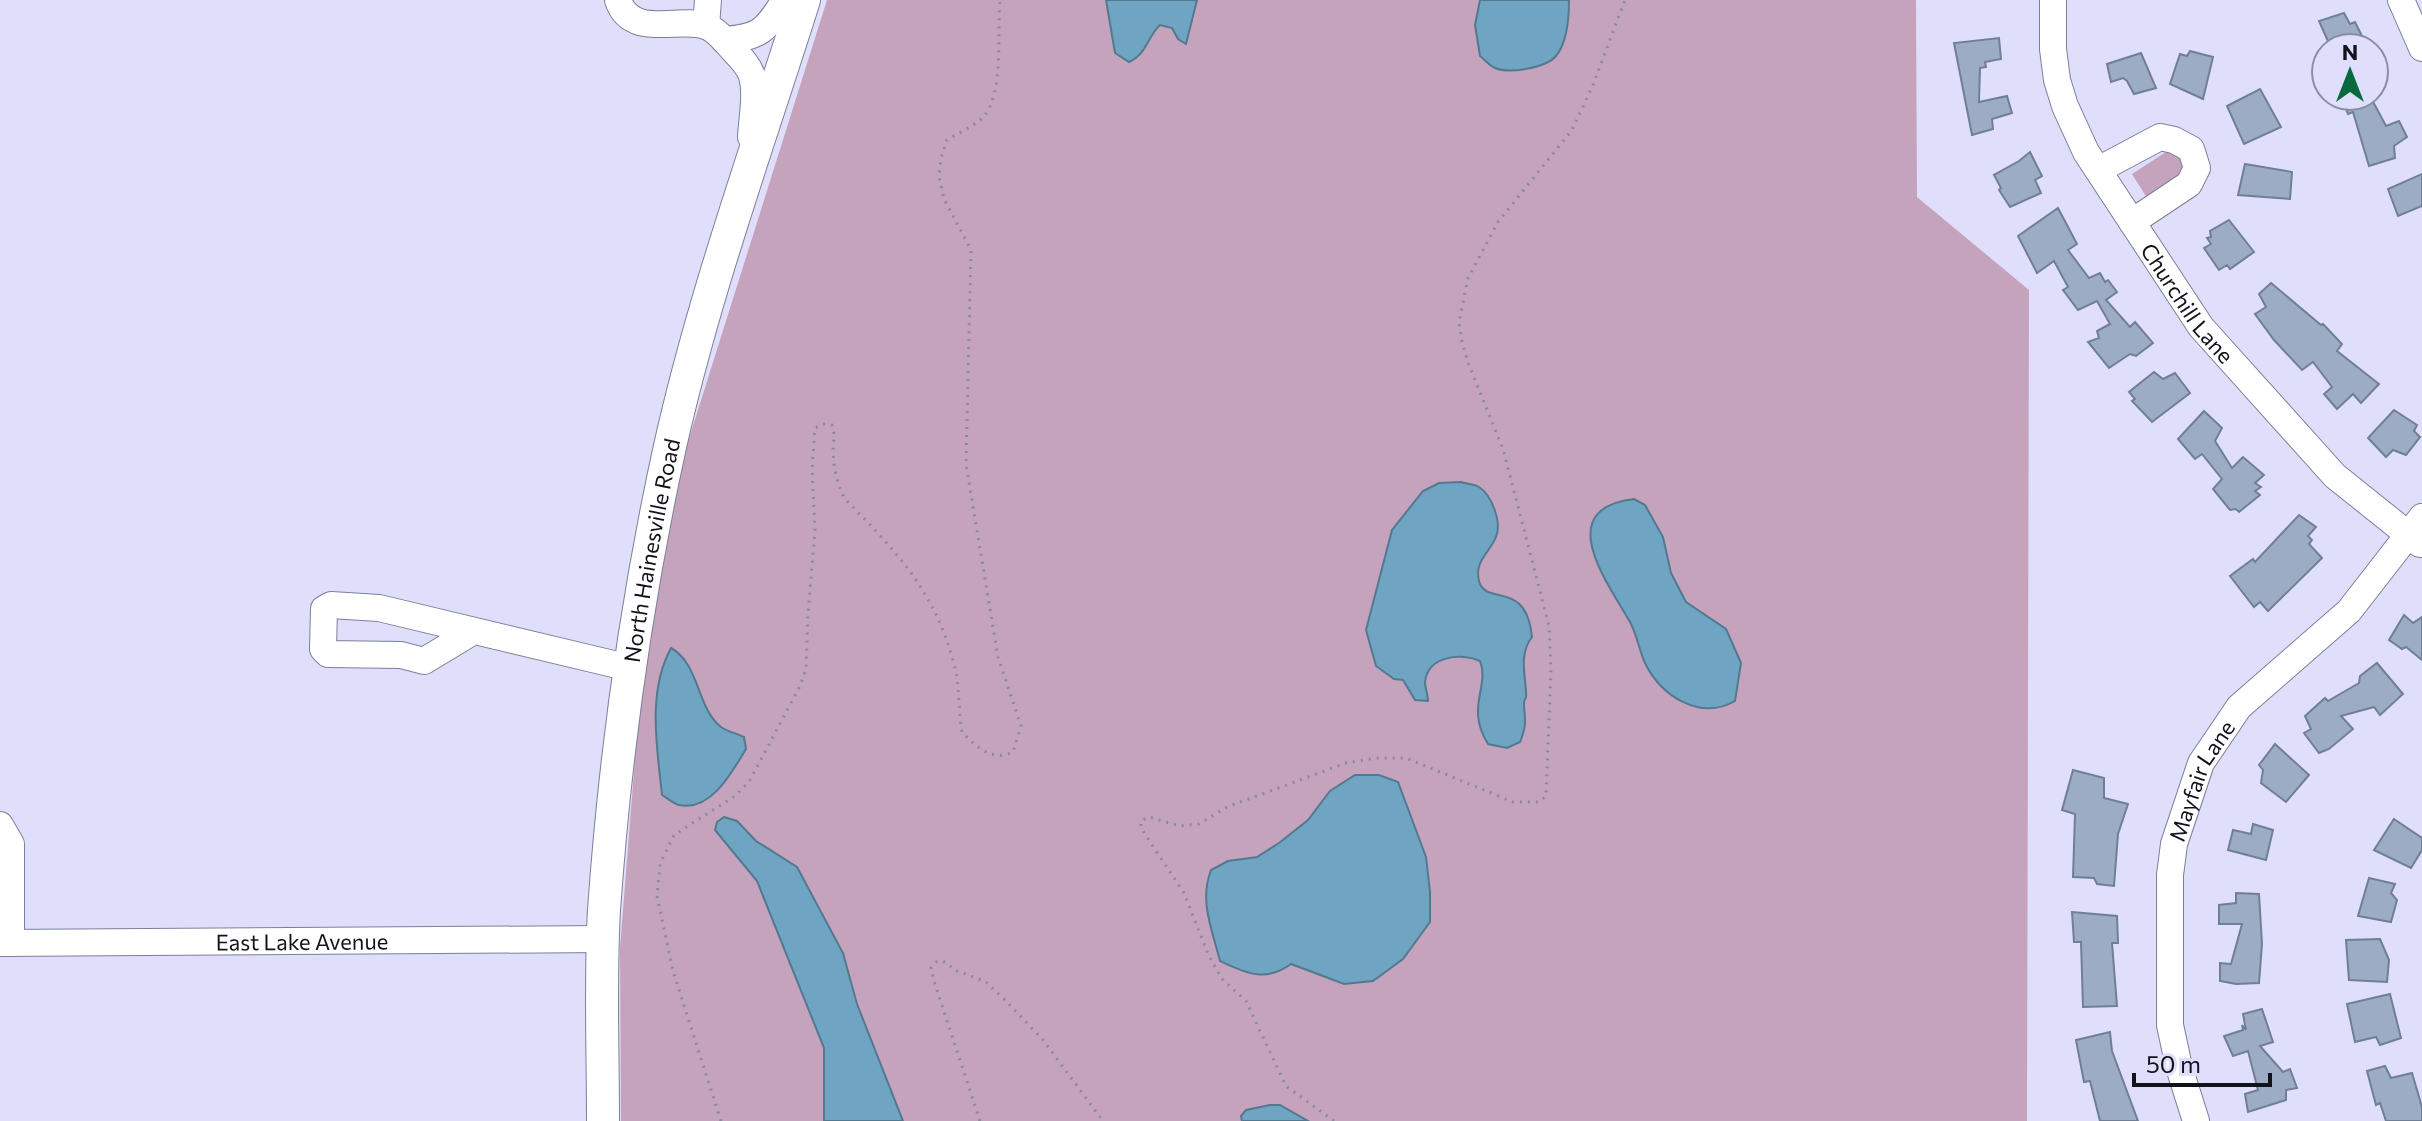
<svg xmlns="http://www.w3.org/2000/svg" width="2422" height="1121" font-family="Commissioner,sans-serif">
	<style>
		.green { fill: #c6a3bd }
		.water { fill: #6fa5c2; stroke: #537990; stroke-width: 2 }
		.building { fill: #9cacc4; stroke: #707f96; stroke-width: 2 }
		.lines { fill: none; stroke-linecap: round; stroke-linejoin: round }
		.minor-casing { stroke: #7d7e98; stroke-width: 28 }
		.major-casing { stroke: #7d7e98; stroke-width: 34 }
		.path { stroke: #89899d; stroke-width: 3; stroke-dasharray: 2 6; stroke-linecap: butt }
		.minor { stroke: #fff; stroke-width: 26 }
		.major { stroke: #fff; stroke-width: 32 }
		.labels { text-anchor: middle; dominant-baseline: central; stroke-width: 7; stroke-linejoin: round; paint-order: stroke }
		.street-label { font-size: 22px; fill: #12121b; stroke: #dfdffc }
	</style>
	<rect width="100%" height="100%" fill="#dfdffc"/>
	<g class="green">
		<path d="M827 0H1916L1917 197 2029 290 2027 1121H621L620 948 640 695 663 546 686 448Z"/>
		<path d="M2172 148 2180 149 2189 168 2147 198 2132 174Z"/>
	</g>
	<g class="water">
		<path d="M1106 0H1197L1186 44 1178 39 1172 28 1160 25C1147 37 1147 54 1129 62L1115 53Z"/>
		<path d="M1480 0H1569C1569 17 1567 43 1556 56 1546 68 1509 74 1495 68 1490 66 1484 59 1480 56L1475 25Z"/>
		<path d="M1461 482C1466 484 1474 484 1479 487 1492 495 1502 523 1496 537 1490 552 1474 561 1479 581 1486 607 1526 578 1532 637 1519 654 1525 673 1526 692 1527 702 1524 695 1524 705 1525 722 1527 724 1520 742L1507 748 1488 744C1465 707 1490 687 1480 661 1462 653 1428 655 1425 682 1425 687 1428 695 1428 701L1415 700 1403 680 1394 679 1376 666 1366 630 1392 530 1423 491 1439 483Z"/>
		<path d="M1634 499 1645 505 1663 537 1671 573 1686 602 1726 629 1741 663 1735 701C1700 721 1661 696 1645 663 1639 650 1637 635 1630 622 1608 583 1551 509 1634 499Z"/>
		<path d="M671 648C700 664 696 707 721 727 728 732 736 733 744 737L746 749C732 772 711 812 679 805 674 804 667 798 662 795 657 747 647 692 671 648Z"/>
		<path d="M1355 775H1379L1398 782 1426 857 1430 892V922L1403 959 1373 981 1344 984 1291 964C1265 983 1246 973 1220 961 1212 929 1199 901 1211 870L1228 861 1257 857 1279 843 1308 820 1330 791Z"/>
		<path d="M724 817 737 821 756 841 797 867 843 953 857 1004 903 1121H824V1048L757 881 715 830 717 822Z"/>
		<path d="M1270 1105H1280L1308 1121H1242L1241 1116 1246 1110Z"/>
	</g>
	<g class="building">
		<path d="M2344 13 2350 24 2355 22 2368 48H2331L2319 21Z"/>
		<path d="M1999 38 2001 59 1985 62 1986 67 1980 68 1979 102 2007 96 2012 113 1992 119 1993 129 1972 135 1954 43Z"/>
		<path d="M2190 51 2213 57 2203 99 2170 84 2180 54 2187 56Z"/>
		<path d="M2141 53 2156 88 2134 94 2127 81 2123 78 2111 82 2107 64Z"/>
		<path d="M2260 89 2281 127 2244 144 2227 106Z"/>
		<path d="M2341 96H2370L2386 126 2399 121 2407 137 2394 146 2395 158 2369 166 2353 112 2348 114Z"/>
		<path d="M2030 152 2042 176 2035 180 2041 193 2010 207 1999 190 2001 188 1994 175 2019 161Z"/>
		<path d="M2245 164 2292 172 2290 199 2238 195Z"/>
		<path d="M2422 174V206L2398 216 2388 189Z"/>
		<path d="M2058 208 2077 244 2068 250 2089 278 2100 273 2105 282 2108 280 2117 292 2106 300 2130 327 2135 322 2153 343 2136 356 2130 354 2109 368 2088 342 2099 338 2097 331 2110 324 2097 301 2078 310 2063 290 2068 287 2054 261 2037 273 2018 236Z"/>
		<path d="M2229 220 2254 252 2230 269 2227 265 2219 270 2204 248 2211 244 2207 238 2211 237 2210 231Z"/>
		<path d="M2271 283 2321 325 2323 324 2342 344 2337 351 2379 384 2361 403 2353 394 2337 409 2324 394 2332 387 2313 362 2302 370 2274 340 2255 314 2266 307 2259 294Z"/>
		<path d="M2154 372 2163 379 2175 373 2190 393 2152 422 2132 401 2135 399 2129 392Z"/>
		<path d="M2394 410 2417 425 2414 431 2420 437 2406 455 2393 450 2386 457 2368 438Z"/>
		<path d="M2204 411 2222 428 2215 441 2232 468 2243 457 2264 475 2255 483 2261 487 2255 491 2260 495 2239 512 2236 509 2230 510 2213 489 2222 479 2202 454 2195 459 2178 439Z"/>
		<path d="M2299 515 2316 527 2308 536 2312 540 2309 544 2322 558 2268 611 2260 602 2254 607 2230 576 2253 559 2255 562Z"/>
		<path d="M2404 615 2413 623 2422 617V660L2406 647 2402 649 2389 640Z"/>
		<path d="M2377 663 2403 694 2380 715 2374 707 2341 716 2353 729 2329 749 2319 753 2304 733 2311 729 2305 716 2325 698 2328 701 2359 683 2360 676Z"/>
		<path d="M2275 744 2309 775 2286 802 2261 783 2263 770 2259 765Z"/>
		<path d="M2073 770 2104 778V798L2128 804 2118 834 2114 886 2097 884 2094 878 2073 877 2075 814 2062 810Z"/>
		<path d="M2394 819 2422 838V850L2411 868 2374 850Z"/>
		<path d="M2253 824 2273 830 2266 860 2228 850 2233 830 2251 834Z"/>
		<path d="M2369 878 2395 884 2391 893 2397 900 2391 922 2358 916Z"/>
		<path d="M2236 893 2259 894 2262 944 2259 983 2236 984 2220 981V963L2231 964 2242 924H2219V905L2236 903Z"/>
		<path d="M2072 912 2117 916 2118 943H2112L2117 1006 2083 1007 2081 942H2074Z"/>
		<path d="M2380 939 2389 960 2387 982 2349 980 2346 940Z"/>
		<path d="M2390 994 2401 1038 2380 1045 2376 1037 2355 1042 2347 1004Z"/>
		<path d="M2262 1009 2273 1042 2260 1046 2283 1072 2290 1069 2297 1088 2286 1090V1100L2248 1112 2245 1094 2258 1090 2248 1051 2233 1056 2224 1036 2243 1030 2242 1025 2246 1030 2243 1014Z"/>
		<path d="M2110 1032 2112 1051 2138 1121H2100L2090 1081 2084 1082 2076 1040Z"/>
		<path d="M2385 1066 2391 1078 2412 1073 2422 1107V1121H2386L2380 1103 2376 1105 2367 1071Z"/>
	</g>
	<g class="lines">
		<g class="minor-casing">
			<g id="minor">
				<path d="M618 0C631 40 681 16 706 26 717 30 727 43 734 51 741 58 749 66 752 76 757 95 752 117 751 137"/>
				<path id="s1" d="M2053 0V49L2057 80 2065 106 2086 152 2201 327 2335 476 2420 544"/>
				<path d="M2401 0 2422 48"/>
				<path d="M706 26 708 0"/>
				<path d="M724 40C761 37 765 31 785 0"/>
				<path d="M2098 170 2160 137 2174 140 2191 149 2197 168 2189 184 2132 222"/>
				<path d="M472 632 424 661 401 655 328 654 323 649 324 609 331 605 379 608 630 668"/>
				<path d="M0 825 11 844V943"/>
				<path id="s2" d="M0 943 604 939"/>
				<path id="s3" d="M2196 1121 2179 1067 2170 1025V875L2174 844 2201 763 2239 707 2349 611 2422 517"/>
			</g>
		</g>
		<g class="major-casing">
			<g id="major">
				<path id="s4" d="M603 1121C603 1051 600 980 604 910 615 755 636 602 669 451 703 297 757 149 804 0"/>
			</g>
		</g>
		<g class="path">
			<path d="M721 1121 673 971 657 896 660 864 674 835 735 796 749 782 800 686 806 669 808 614 815 531 812 469 815 428 823 424 832 425C836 435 833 441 833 452 834 469 837 484 845 499 896 551 935 591 954 664 960 686 958 709 962 732 976 747 992 762 1013 752L1021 726 998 657 966 464 971 250 944 199 939 176 941 158 947 140C958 133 975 126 984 116 1004 93 997 32 1000 0"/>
			<path d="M980 1121 934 981 931 968 936 962 943 961 957 971 985 981 1008 1003 1043 1040 1103 1121"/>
			<path d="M1334 1121 1286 1086 1246 1001 1222 979 1208 954 1184 893 1141 828V821L1149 817 1180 826 1199 824 1227 807 1346 763 1376 758H1406L1513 802H1539L1546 796 1551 670 1549 626 1503 449 1469 365 1462 342 1459 322 1468 278 1498 222 1572 130 1593 85 1625 0"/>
		</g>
		<use href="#minor" class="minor"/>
		<use href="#major" class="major"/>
	</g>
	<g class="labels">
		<g class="street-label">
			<text stroke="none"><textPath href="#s1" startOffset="340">Churchill Lane</textPath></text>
			<text stroke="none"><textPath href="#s4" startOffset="574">North Hainesville Road</textPath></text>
			<text stroke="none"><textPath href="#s3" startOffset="350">Mayfair Lane</textPath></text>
			<text stroke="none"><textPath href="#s2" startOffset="302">East Lake Avenue</textPath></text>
		</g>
	</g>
	<g transform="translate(2350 72)"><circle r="38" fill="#dfdffc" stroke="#8d8da2" stroke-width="2"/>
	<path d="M0-6L14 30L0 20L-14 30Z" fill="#08693e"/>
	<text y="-12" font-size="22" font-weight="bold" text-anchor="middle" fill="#12121b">N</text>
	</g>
	<path d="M2134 1073v12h136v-12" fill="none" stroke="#12121b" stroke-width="4"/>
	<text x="2146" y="1073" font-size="24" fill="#12121b" stroke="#dfdffc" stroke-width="6" paint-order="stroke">50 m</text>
</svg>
